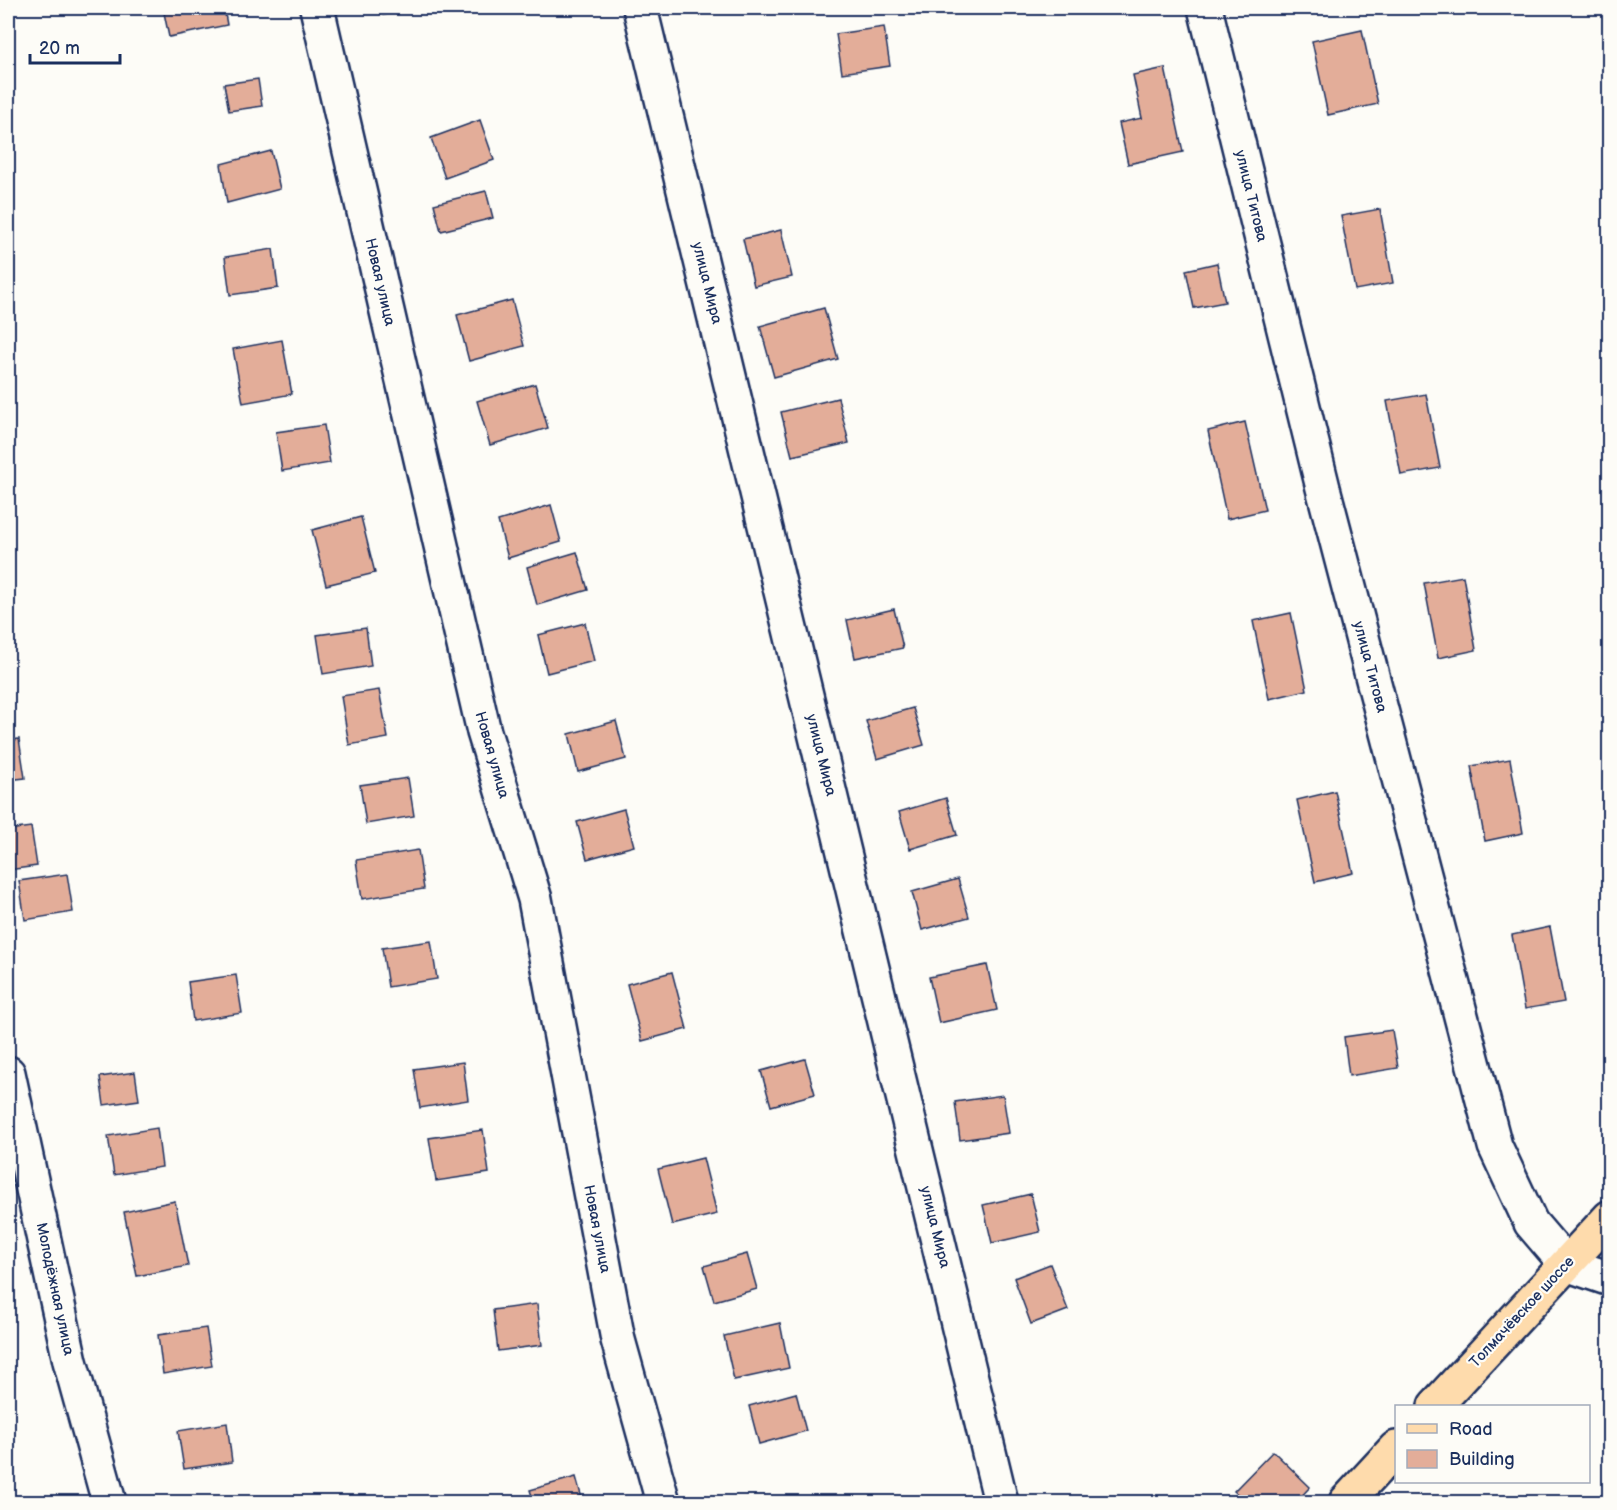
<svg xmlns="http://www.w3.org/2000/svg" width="1617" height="1510" font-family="'Balsamiq Sans',sans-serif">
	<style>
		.building { fill: #e3ad99; stroke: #1b2f5e; stroke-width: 1.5 }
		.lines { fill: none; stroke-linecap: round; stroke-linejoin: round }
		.minor-casing { stroke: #1b2f5e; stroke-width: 38 }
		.major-casing { stroke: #1b2f5e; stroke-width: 38 }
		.minor { stroke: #fdfcf7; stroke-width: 33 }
		.major { stroke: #fedbac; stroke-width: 33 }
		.labels { text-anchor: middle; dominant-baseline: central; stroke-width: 4.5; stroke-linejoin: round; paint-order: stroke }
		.street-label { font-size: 15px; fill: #1b2f5e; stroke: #fdfcf7 }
	</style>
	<rect width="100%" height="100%" fill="#fdfcf7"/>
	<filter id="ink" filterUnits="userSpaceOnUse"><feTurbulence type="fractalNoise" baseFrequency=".0167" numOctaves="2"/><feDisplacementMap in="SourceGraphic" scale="12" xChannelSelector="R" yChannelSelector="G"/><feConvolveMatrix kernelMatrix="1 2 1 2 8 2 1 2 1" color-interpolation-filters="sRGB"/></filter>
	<g filter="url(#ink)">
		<g class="building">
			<path d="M163 8H224L227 25 169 37Z"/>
			<path d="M382 8H422L383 15Z"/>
			<path d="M884 27 890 66 842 73 836 34Z"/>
			<path d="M1362 30 1378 104 1328 115 1312 41Z"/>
			<path d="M1165 68 1183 152 1128 164 1119 123 1142 118 1133 75Z"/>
			<path d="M258 79 262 106 229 111 224 84Z"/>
			<path d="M480 120 494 160 445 178 431 138Z"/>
			<path d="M271 151 280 189 227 203 221 164Z"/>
			<path d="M486 191 493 218 441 231 434 204Z"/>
			<path d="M1380 209 1393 283 1355 290 1341 216Z"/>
			<path d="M781 230 792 277 754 286 743 239Z"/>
			<path d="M273 249 278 288 230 295 225 257Z"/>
			<path d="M1217 263 1225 302 1194 308 1186 270Z"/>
			<path d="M512 300 524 346 469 361 457 315Z"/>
			<path d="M824 308 838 359 774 377 760 326Z"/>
			<path d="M282 340 292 394 243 403 233 349Z"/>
			<path d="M535 384 548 428 490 445 477 401Z"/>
			<path d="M1426 394 1440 468 1401 475 1387 401Z"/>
			<path d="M838 398 849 443 792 456 781 412Z"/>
			<path d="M1245 422 1265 510 1227 519 1208 431Z"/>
			<path d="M324 425 330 463 282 471 276 432Z"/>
			<path d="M551 505 561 542 508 558 498 521Z"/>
			<path d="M361 517 375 573 326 585 312 530Z"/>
			<path d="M577 552 588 590 537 605 527 567Z"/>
			<path d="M1463 576 1476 650 1438 658 1424 583Z"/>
			<path d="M894 609 903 648 855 658 847 620Z"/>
			<path d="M1291 613 1307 690 1269 699 1253 621Z"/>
			<path d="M585 623 594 661 547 673 538 635Z"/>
			<path d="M366 628 371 666 323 674 317 635Z"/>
			<path d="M379 690 388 738 349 745 341 696Z"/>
			<path d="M913 708 924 745 877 759 866 721Z"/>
			<path d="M616 721 626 759 578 772 569 734Z"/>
			<path d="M19 739 25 778 8 780V741Z"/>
			<path d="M1510 759 1523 833 1485 841 1471 766Z"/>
			<path d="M408 778 414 816 366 824 360 785Z"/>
			<path d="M1335 791 1353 873 1315 882 1297 800Z"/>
			<path d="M946 798 957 835 910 849 899 812Z"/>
			<path d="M624 809 634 846 587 859 577 822Z"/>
			<path d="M31 827 37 866 8 870V830Z"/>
			<path d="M418 850 424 889 362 899 356 860Z"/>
			<path d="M67 874 73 912 25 920 19 881Z"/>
			<path d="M958 879 969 917 922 930 912 892Z"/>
			<path d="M1550 927 1564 1002 1525 1009 1512 935Z"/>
			<path d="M431 941 437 979 388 987 382 948Z"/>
			<path d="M987 965 997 1010 939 1023 929 977Z"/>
			<path d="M672 972 687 1029 642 1041 627 984Z"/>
			<path d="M236 975 242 1013 193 1021 188 982Z"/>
			<path d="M1392 1030 1398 1068 1349 1076 1344 1037Z"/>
			<path d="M805 1059 815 1094 771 1106 761 1071Z"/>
			<path d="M463 1062 468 1100 420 1108 414 1069Z"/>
			<path d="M135 1072 139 1100 104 1105 100 1077Z"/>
			<path d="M1003 1095 1009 1133 960 1140 955 1102Z"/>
			<path d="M157 1128 162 1167 114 1175 108 1136Z"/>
			<path d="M483 1130 489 1173 436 1181 429 1138Z"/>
			<path d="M703 1158 717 1214 672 1225 658 1169Z"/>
			<path d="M1031 1194 1040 1232 992 1243 983 1205Z"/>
			<path d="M175 1201 188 1266 137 1276 124 1212Z"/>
			<path d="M747 1254 757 1289 714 1301 704 1266Z"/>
			<path d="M1050 1264 1068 1310 1031 1324 1014 1278Z"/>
			<path d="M537 1304 542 1345 498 1351 493 1310Z"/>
			<path d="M780 1323 789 1368 734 1380 724 1336Z"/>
			<path d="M206 1328 212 1366 163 1374 158 1335Z"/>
			<path d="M796 1393 806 1431 759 1444 749 1406Z"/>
			<path d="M227 1423 232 1462 184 1469 178 1431Z"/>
			<path d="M1273 1451 1310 1487 1296 1502H1246L1234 1491Z"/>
			<path d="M576 1477 583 1502H534L530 1490Z"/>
			<path d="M228 1497 229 1502H193Z"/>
		</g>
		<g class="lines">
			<g class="minor-casing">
				<g id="minor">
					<path d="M317 8 484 732 535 899 618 1340 663 1502"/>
					<path d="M640 8 1001 1502"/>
					<path d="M1205 8 1323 488 1495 1146 1531 1223 1566 1264 1610 1279"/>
					<path d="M8 1073 70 1361 109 1502"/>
				</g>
			</g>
			<g class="major-casing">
				<g id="major">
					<path d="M1435 1406 1610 1217"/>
					<path d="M1346 1502 1396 1448"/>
				</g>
			</g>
			<use href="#minor" class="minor"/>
			<use href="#major" class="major"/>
		</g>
	</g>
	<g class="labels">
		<g class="street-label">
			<text transform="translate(1251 196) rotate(76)">улица Титова</text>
			<text transform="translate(380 282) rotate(77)">Новая улица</text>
			<text transform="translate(707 283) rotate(76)">улица Мира</text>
			<text transform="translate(1370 667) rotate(75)">улица Титова</text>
			<text transform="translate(492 755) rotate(74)">Новая улица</text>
			<text transform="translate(821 755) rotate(76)">улица Мира</text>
			<text transform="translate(935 1227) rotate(76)">улица Мира</text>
			<text transform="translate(597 1229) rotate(79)">Новая улица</text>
			<text transform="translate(55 1289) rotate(78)">Молодёжная улица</text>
			<text transform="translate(1522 1312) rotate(-47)">Толмачёвское шоссе</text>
		</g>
	</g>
	<rect width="1617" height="1510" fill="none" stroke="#fdfcf7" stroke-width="30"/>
	<rect x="15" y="15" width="1587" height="1480" fill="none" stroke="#1b2f5e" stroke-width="2" filter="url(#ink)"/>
	<rect x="1395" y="1405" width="195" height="78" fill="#fdfcf7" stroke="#a3aaba" stroke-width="1.5"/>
	<rect x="1407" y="1424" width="30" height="9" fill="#fedbac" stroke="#a3aaba" stroke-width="1.5"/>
	<text x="1449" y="1435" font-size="18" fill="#1b2f5e">Road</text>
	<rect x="1407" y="1450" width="30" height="18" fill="#e3ad99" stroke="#a3aaba" stroke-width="1.5"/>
	<text x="1449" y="1465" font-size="18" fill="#1b2f5e">Building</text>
	<path d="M30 54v9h90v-9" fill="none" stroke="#1b2f5e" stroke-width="3"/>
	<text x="39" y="54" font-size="18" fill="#1b2f5e" stroke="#fdfcf7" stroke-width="4.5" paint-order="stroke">20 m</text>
</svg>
